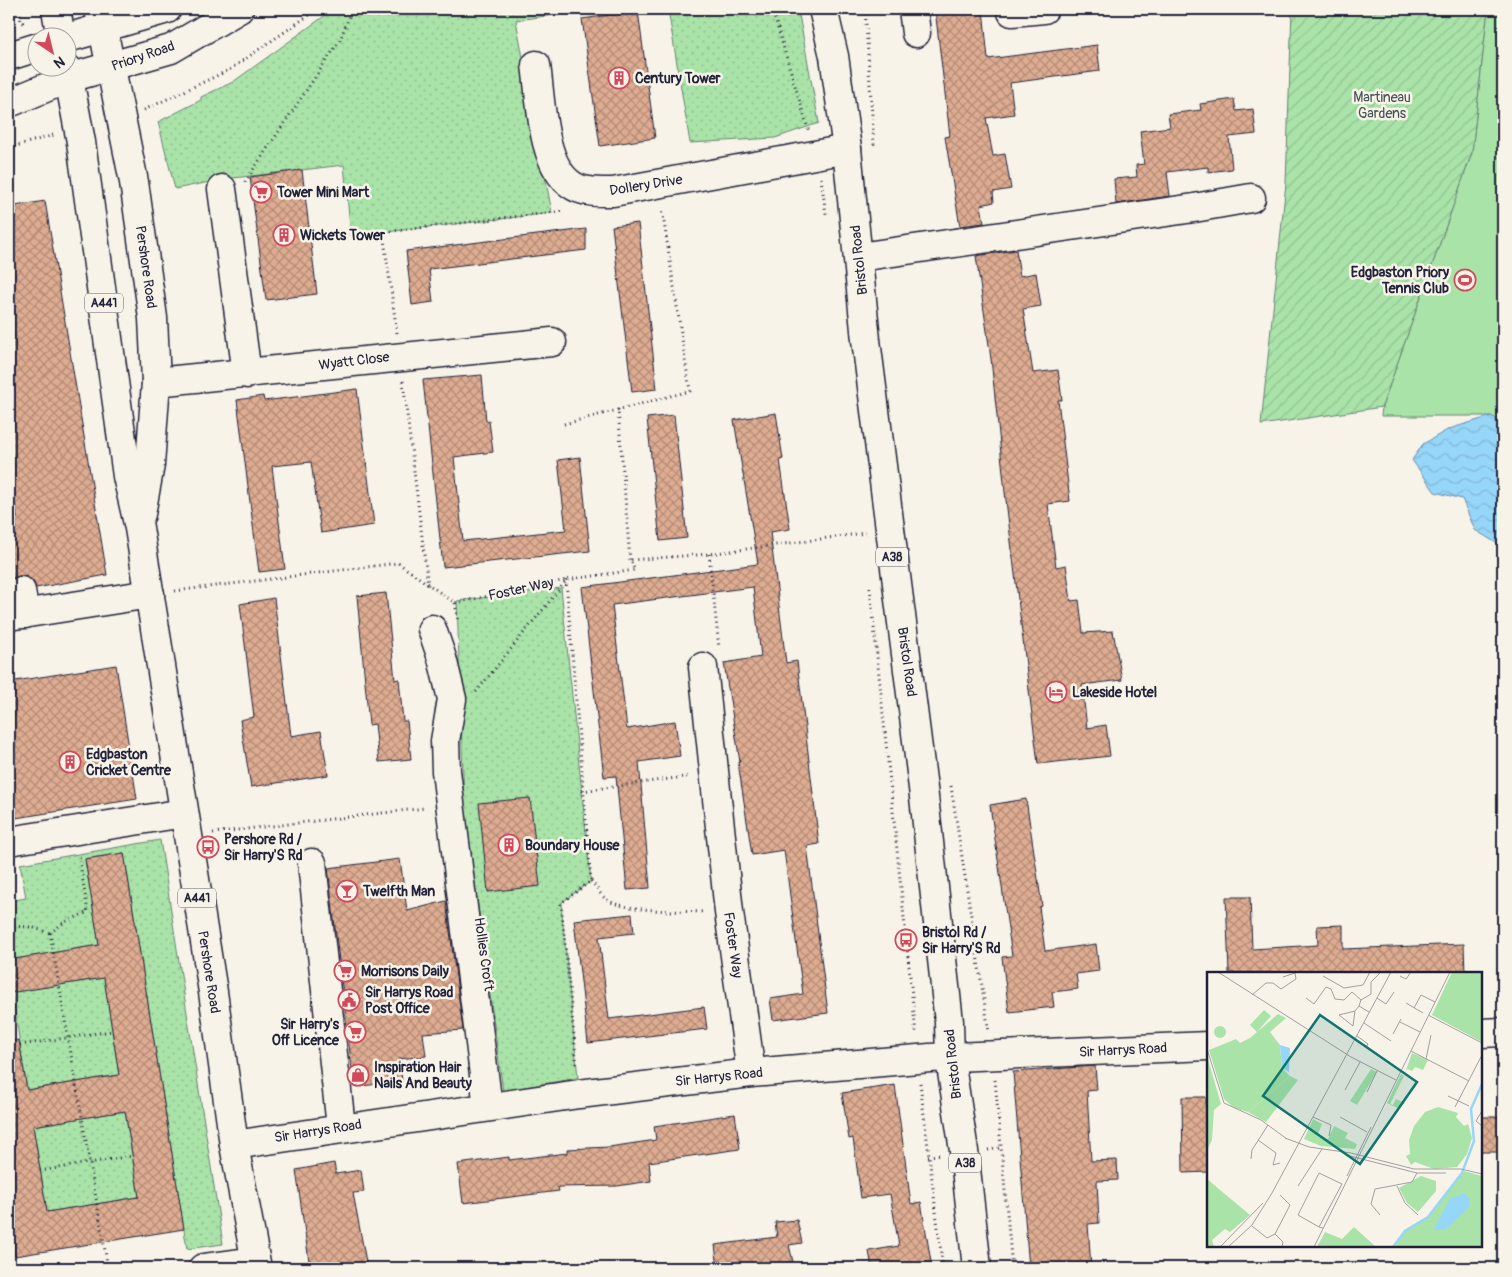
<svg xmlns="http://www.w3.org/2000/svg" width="1512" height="1277" font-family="Pangolin,sans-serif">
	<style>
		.grass { fill: url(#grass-dots); stroke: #668272 }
		.garden { fill: url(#garden-furrows); stroke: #668272 }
		.pitch { fill: #a9e3a8; stroke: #668272 }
		.water { fill: url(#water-waves); stroke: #688eac }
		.building { fill: url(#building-cross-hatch); stroke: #22223b; fill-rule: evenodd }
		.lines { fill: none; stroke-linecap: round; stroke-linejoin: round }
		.minor-casing { stroke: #22223b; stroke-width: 31 }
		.major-casing { stroke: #22223b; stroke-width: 31 }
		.highway-casing { stroke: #22223b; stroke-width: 31 }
		.path { stroke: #22223b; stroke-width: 3; stroke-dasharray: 1 4; stroke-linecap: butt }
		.minor { stroke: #f7f3e8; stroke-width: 28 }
		.major { stroke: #f7f3e8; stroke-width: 28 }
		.highway { stroke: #f7f3e8; stroke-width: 28 }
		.labels { text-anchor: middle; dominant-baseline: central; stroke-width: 5; stroke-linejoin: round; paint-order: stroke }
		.shield { fill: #f7f3e8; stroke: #62616f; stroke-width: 1 }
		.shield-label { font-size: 12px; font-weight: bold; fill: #22223b }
		.street-label { font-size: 14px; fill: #22223b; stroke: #f7f3e8 }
		.poi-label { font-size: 14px; font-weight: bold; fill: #22223b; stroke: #f7f3e8; text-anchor: start }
		.park-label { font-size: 14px; fill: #445256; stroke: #f7f3e8 }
		.inset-river { fill: none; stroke: #96d6f8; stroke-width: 2.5 }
		.inset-road { fill: none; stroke: #a29fa3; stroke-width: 1 }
		.view { fill: #0f766e; fill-opacity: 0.15; stroke: #0f766e; stroke-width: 2.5 }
		.inset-edge { fill: none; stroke: #22223b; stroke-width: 2.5 }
	</style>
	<defs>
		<pattern id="grass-dots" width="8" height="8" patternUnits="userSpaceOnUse" patternTransform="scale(1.25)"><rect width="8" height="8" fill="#a9e3a8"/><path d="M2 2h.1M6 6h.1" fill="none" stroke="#91c292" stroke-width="1.8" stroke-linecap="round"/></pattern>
		<pattern id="garden-furrows" width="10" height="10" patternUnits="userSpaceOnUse" patternTransform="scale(1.25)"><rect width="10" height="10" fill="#a9e3a8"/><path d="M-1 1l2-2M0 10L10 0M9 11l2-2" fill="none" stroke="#91c292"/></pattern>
		<pattern id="water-waves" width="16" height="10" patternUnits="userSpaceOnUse" patternTransform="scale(1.25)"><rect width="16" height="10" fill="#96d6f8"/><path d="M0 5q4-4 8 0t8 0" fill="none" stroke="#81b7d6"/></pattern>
		<pattern id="building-cross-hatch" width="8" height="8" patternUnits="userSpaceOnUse" patternTransform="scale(1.25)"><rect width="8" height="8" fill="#deac91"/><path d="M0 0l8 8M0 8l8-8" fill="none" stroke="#b48c78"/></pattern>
	</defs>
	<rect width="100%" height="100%" fill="#f7f3e8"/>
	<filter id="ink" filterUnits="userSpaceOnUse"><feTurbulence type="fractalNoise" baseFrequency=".02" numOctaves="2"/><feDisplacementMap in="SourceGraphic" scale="10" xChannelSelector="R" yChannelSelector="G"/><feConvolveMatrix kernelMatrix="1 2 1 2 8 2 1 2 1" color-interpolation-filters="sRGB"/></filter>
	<g filter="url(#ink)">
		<g class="grass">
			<path d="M334 9H600L516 20 552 213 351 236 344 165 225 179 175 189 158 122 201 100V97L233 82Z"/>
			<path d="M668 9H798L819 123 775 138 690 143Z"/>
			<path d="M561 588 591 881 561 903 578 1078 503 1091 464 803 457 601Z"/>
			<path d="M160 840 223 1244 187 1249 124 853 85 859 99 945 9 960V901L26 898 20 864Z"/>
			<path d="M104 978 119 1075 27 1090 12 992Z"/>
			<path d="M125 1111 139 1197 47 1212 33 1126Z"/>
		</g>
		<path class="garden" d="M1292 9H1488L1472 153 1382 407 1261 425 1286 183Z"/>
		<path class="pitch" d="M1488 9H1503V423L1491 416H1381L1382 407 1472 153Z"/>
		<path class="water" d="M1491 416 1503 423V555L1498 544 1475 530 1462 499 1435 492 1412 460 1423 444 1449 429Z"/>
		<g class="building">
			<path d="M935 9H983L988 59 1097 45 1100 71 1010 83 1014 114 986 118 993 156 1005 154 1011 189 993 192 994 202 981 205 984 223 960 226 945 137 950 136Z"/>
			<path d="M638 11 655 138 600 146 582 19Z"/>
			<path d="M1234 99 1236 111 1253 109 1256 134 1229 137 1232 169 1208 172V167L1167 172 1170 196 1116 204 1114 179 1137 177 1136 165 1144 164 1140 131 1170 127 1168 114 1201 110 1200 104Z"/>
			<path d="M302 170 317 294 266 300 250 177Z"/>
			<path d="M45 201 107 575 36 588 33 581 26 576H18L9 582V519L17 518 9 465V207Z"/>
			<path d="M638 223 657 389 632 392 612 226Z"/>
			<path d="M586 229V250L429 269 433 302 412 305 406 251Z"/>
			<path d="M1016 250 1020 276 1036 273 1041 306 1023 309 1033 373 1058 370 1062 400H1058L1070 501 1048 504 1056 567 1066 565 1071 601 1079 600 1083 633 1113 631 1122 680 1082 685 1087 728 1106 725 1110 756 1038 764 1005 492 991 359 976 256Z"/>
			<path d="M482 375 486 421H489L493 452 454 457 463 541 566 530 558 460 580 457 590 551 443 567 423 380Z"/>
			<path d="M357 389 374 525 321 533 311 462 272 466 285 569 259 572 237 400 263 396 264 401Z"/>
			<path d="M776 413 783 459 780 460 790 529 770 532 786 663 797 661 819 844 807 846 828 1013 773 1020 770 999 803 994 784 850 752 855 738 762H740L724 663 761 657 753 587 612 605 627 729 675 721 680 756 639 762 650 888 627 890 616 776 604 777 582 587 758 564 734 420Z"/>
			<path d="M674 415 687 538 660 541 647 418Z"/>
			<path d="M386 593 395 680 399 679 403 721H407L411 759 379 762 375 724 369 725 357 596Z"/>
			<path d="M274 598 291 736 321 731 328 775 251 787 240 720 254 717 240 604Z"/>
			<path d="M116 665 137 799 9 819V682Z"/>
			<path d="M530 798 540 886 488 892 479 803Z"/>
			<path d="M1026 799 1042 906 1039 907 1045 951 1096 944 1099 971 1076 974 1078 989 1052 992 1054 1007 1009 1012 1002 957 1012 956 990 805Z"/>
			<path d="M124 853 184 1229 15 1256 9 1214V1041L19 1040 27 1090 119 1075 104 978 9 993V960L99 945 85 859ZM125 1111 139 1197 47 1212 33 1126Z"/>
			<path d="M400 859 407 911 446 901 463 1030 423 1033 426 1056 399 1059 402 1081 354 1087 328 868Z"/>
			<path d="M1226 897H1250L1252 949 1318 945 1317 926 1343 925V949L1464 944 1465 973H1229Z"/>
			<path d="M632 914 634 933 599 937 609 1019 704 1007 707 1029 588 1043 574 920Z"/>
			<path d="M1095 1066 1097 1090 1087 1091 1091 1161 1117 1160 1118 1180 1097 1181 1099 1223 1088 1224 1091 1268H1029L1013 1072Z"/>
			<path d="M895 1085 911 1204 921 1202 932 1268H872L869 1251 899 1246 890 1194 861 1198 853 1138 849 1139 842 1093Z"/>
			<path d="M1182 1097H1206L1208 1172 1183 1173Z"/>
			<path d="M735 1114 740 1149 649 1162 651 1181 617 1186 558 1187 559 1191 463 1203 458 1164 509 1157V1160L567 1153V1149L609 1147 656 1140 654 1126Z"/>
			<rect x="1481" y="1117" width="22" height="35"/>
			<path d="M334 1163 336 1174 361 1170 364 1192 353 1193 367 1267 310 1268 296 1170Z"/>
			<path d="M797 1220 802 1243 789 1245 793 1262 754 1268H718L715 1245 777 1237 775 1222Z"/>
		</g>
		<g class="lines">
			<g class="minor-casing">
				<g id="minor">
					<path d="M913 9 916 33"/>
					<path d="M1011 9 1012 12 1044 9"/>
					<path d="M536 65C541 99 541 165 572 185 583 193 600 192 613 192L847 149"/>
					<path d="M222 189 247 374"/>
					<path d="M859 257 1194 208 1251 198"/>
					<path d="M156 382 552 342"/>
					<path d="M21 591 25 614"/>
					<path d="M9 616 150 594"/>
					<path d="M432 629 442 658 452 699 445 741 446 771 488 1107"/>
					<path d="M703 667 729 912 751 1073"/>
					<path d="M9 841 184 813"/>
					<path d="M312 863 341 1127"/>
					<path d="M1481 1033 1503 1032"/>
					<path d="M234 1145 579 1094 751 1073 930 1058 1208 1046"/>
					<path d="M203 1268 255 1261"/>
				</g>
			</g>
			<g class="major-casing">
				<g id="major">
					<path d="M56 9 61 38"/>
					<path d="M99 9 134 182 153 318 156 382 150 465 141 514"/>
					<path d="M67 38 167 9"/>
					<path d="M9 56 38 47"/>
					<path d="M67 68 81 142 127 476 139 528 213 992 234 1145 257 1268"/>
					<path d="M9 103 69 78 171 49 239 9"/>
				</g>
			</g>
			<g class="highway-casing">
				<path id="highway" d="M823 9 834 56 847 149 866 340 923 788 949 1022 950 1059 964 1151 977 1268"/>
			</g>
			<g class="path">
				<path d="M19 9 21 22 26 24"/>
				<path d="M772 9 809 132"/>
				<path d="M865 9 874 145"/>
				<path d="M569 13 572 9"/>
				<path d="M144 110 229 70 318 9"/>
				<path d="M9 148 54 135"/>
				<path d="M821 178 826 214"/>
				<path d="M245 182 340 40 352 9"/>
				<path d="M397 333 383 232 564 211"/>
				<path d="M403 381 428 586"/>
				<path d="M618 409 630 560"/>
				<path d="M564 424 690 391 662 209"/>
				<path d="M709 554 719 648"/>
				<path d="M566 580 591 881 561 903 577 1068"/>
				<path d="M870 588 916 1034"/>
				<path d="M175 591 398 563 455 603 566 580 635 570 630 560 709 554 865 533"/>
				<path d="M455 603 458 621"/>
				<path d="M476 692 566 581"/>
				<path d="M951 786 989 1032"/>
				<path d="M582 791 691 776"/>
				<path d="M213 833 425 808"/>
				<path d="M591 881C596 886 600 895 606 899 623 912 683 911 705 912"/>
				<path d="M9 926 31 927 50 933"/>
				<path d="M50 933 108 1268"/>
				<path d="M50 933 65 922 88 912 79 857H82"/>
				<path d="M20 1045 112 1031"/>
				<path d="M995 1080 1012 1268"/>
				<path d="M920 1083 943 1268"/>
				<path d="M988 1150 1000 1148"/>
				<path d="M928 1156 940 1155"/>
				<path d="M40 1171 132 1156"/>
			</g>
			<use href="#minor" class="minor"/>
			<use href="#major" class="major"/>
			<use href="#highway" class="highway"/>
		</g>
	</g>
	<defs>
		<g id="building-ring" transform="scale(1.125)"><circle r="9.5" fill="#f7f3e8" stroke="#d1495b" stroke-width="1.5"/><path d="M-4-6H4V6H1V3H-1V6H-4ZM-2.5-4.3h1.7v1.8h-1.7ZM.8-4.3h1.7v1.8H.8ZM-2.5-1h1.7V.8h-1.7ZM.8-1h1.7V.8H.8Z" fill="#d1495b"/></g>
		<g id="supermarket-ring" transform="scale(1.125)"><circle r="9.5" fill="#f7f3e8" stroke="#d1495b" stroke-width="1.5"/><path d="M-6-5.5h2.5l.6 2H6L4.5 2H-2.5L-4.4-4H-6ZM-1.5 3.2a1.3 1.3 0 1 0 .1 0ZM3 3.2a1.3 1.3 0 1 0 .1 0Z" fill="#d1495b"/></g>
		<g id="stadium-ring" transform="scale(1.125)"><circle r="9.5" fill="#f7f3e8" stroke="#d1495b" stroke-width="1.5"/><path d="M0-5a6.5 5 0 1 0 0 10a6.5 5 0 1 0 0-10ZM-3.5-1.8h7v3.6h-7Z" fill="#d1495b"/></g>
		<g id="hotel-ring" transform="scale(1.125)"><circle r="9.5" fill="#f7f3e8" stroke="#d1495b" stroke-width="1.5"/><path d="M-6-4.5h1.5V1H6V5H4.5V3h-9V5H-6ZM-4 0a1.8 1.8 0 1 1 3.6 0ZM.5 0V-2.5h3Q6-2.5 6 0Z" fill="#d1495b"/></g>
		<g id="bus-ring" transform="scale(1.125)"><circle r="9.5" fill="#f7f3e8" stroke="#d1495b" stroke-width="1.5"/><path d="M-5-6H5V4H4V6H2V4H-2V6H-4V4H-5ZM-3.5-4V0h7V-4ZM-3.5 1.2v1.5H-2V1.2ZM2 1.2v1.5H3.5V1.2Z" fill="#d1495b"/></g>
		<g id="bar-ring" transform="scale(1.125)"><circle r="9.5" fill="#f7f3e8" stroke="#d1495b" stroke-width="1.5"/><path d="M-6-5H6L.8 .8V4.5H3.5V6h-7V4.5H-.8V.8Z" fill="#d1495b"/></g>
		<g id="civic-ring" transform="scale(1.125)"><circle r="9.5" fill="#f7f3e8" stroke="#d1495b" stroke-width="1.5"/><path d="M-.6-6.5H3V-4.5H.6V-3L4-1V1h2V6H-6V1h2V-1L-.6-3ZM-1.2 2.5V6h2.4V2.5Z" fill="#d1495b"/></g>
		<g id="shop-ring" transform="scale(1.125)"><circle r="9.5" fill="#f7f3e8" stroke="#d1495b" stroke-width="1.5"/><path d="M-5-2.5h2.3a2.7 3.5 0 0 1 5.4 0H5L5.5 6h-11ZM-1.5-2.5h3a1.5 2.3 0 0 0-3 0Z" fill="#d1495b"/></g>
	</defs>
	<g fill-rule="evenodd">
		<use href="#building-ring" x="619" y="78"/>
		<use href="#supermarket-ring" x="261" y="192"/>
		<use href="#building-ring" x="284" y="235"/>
		<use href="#stadium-ring" x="1465" y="280"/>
		<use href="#hotel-ring" x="1056" y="692"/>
		<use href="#building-ring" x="70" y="762"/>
		<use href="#building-ring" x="509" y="845"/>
		<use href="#bus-ring" x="208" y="847"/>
		<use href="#bar-ring" x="347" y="891"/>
		<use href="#bus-ring" x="906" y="940"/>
		<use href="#supermarket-ring" x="345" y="971"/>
		<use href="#civic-ring" x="349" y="1000"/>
		<use href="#supermarket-ring" x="355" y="1032"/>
		<use href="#shop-ring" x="358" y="1075"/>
	</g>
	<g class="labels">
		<g class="shield">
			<rect x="85" y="293.5" width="38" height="19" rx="4"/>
			<rect x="876" y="547.5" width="32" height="19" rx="4"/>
			<rect x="178" y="888.5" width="38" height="19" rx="4"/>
			<rect x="949" y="1153.5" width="32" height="19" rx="4"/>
		</g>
		<g class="shield-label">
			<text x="104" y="303">A441</text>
			<text x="892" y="557">A38</text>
			<text x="197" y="898">A441</text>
			<text x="965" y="1163">A38</text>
		</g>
		<g class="street-label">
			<text transform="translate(143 56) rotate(-19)">Priory Road</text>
			<text transform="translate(646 185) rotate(-9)">Dollery Drive</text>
			<text transform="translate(859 260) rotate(-96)">Bristol Road</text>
			<text transform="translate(146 267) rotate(82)">Pershore Road</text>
			<text transform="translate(354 361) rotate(-7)">Wyatt Close</text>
			<text transform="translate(521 589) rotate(-12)">Foster Way</text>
			<text transform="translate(907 662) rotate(82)">Bristol Road</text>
			<text transform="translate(733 945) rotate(82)">Foster Way</text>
			<text transform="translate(484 954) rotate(82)">Hollies Croft</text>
			<text transform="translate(209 972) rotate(81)">Pershore Road</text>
			<text transform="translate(1123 1050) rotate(-3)">Sir Harrys Road</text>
			<text transform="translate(953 1064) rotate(-96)">Bristol Road</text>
			<text transform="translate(719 1077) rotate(-6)">Sir Harrys Road</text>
			<text transform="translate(318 1131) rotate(-9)">Sir Harrys Road</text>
		</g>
		<g class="poi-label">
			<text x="635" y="78">Century Tower</text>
			<text x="277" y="192">Tower Mini Mart</text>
			<text x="300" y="235">Wickets Tower</text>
			<text x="1449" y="272" text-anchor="end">Edgbaston Priory<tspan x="1449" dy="16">Tennis Club</tspan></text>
			<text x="1072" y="692">Lakeside Hotel</text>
			<text x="86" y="754">Edgbaston<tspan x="86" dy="16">Cricket Centre</tspan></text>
			<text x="224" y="839">Pershore Rd /<tspan x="224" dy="16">Sir Harry'S Rd</tspan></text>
			<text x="525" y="845">Boundary House</text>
			<text x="363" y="891">Twelfth Man</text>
			<text x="922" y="932">Bristol Rd /<tspan x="922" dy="16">Sir Harry'S Rd</tspan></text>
			<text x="361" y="971">Morrisons Daily</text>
			<text x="365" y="992">Sir Harrys Road<tspan x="365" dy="16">Post Office</tspan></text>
			<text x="339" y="1024" text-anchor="end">Sir Harry's<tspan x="339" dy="16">Off Licence</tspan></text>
			<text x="374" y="1067">Inspiration Hair<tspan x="374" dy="16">Nails And Beauty</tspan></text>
		</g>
		<g class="park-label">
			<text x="1382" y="97">Martineau<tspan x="1382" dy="16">Gardens</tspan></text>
		</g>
	</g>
	<g transform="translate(1207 972)">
		<rect width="275" height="275" fill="#f7f3e8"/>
		<path d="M205 81 221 88 216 98 208 95 205 99 200 97 198 101ZM164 97 170 100 150 133 143 129ZM194 102 197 104 183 132 186 133 189 127 198 131 190 136 180 131ZM106 147 115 152 111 162 121 167 127 154 141 161 138 166 150 172 148 177 114 174 97 167ZM214 204 229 209V219L211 240 200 231 192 216ZM0 207 43 243 23 260 18 257 5 268 7 275H0Z" fill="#a9e3a8"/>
		<path d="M0 84 14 132 7 138 5 168 0 178Z" fill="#a9e3a8"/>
		<path d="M245 0H275V70L225 43ZM257 199 275 204V275H188L198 259 223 244ZM147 255 169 275H110L118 260 135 267Z" fill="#a9e3a8"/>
		<path d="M83 104 91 108 59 150 41 140Z" fill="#a9e3a8"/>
		<path d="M57 38 64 44 50 60 43 53ZM71 42 79 46 63 60 73 73 75 96 83 104 41 140 27 136 17 127 2 78 29 67 33 71 43 66ZM7 60a6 6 0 1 1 12 0a6 6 0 1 1-12 0ZM231 135 251 141 249 145 257 154 261 152 265 166 260 182 250 195 227 197 208 190 204 193 199 184 203 182 202 168 207 154 218 140ZM147 258 165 275H135L133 273ZM119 262 133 269 131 275H113Z" fill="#a9e3a8"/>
		<path d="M73 73 83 76 82 100 75 96ZM257 221 263 227 262 235 238 258H226L243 227Z" fill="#96d6f8"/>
		<path class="inset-river" d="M186 275 198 259 221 245 255 201 267 169 264 137 275 112"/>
		<path class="inset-road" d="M11 0 144 85 189 108M116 4 137 16 156 13 163 0M193 4 199 7 204 0M45 23 59 11H66L74 17 89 7 88 1 76 5M99 26 107 32 119 15 124 17 128 27 137 28 145 20 154 28M170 26 179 32 187 20M199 31 216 41M207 36 214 23 228 30M148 39 132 43 146 54 148 39 152 34M162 40 152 34 154 28 164 22V10L174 0M221 43 275 71M193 50 213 60M157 51 184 69M186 62 194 47M150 64 161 72 159 75M0 77 17 131 54 148 80 167M204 79 262 109M219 87 224 63M138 118 153 90M160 120 170 99M241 124 262 134M248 135 275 83M275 139 269 149 275 154M106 145 124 153 122 164M133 145 160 160M78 166 102 175 144 181 207 197H254L275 202M51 168 69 181 66 193 73 191M139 183 210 201H239M44 187 45 178 61 153M140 204 164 155M91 214 115 177M190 214 198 231 211 243M173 243 164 232 168 217 205 210 210 201M45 254 60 266 68 262 83 233 73 223M112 255 135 212 112 201 91 243 112 255 116 256M68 262 76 270 75 275M13 275 56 231M21 275 45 253 65 221 184 0M107 275 243 0"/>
		<path class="view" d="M113 43 210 110 153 192 56 124Z"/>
		<rect width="275" height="275" class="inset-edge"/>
	</g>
	<rect width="1512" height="1277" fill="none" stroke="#f7f3e8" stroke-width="30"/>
	<rect x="15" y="15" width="1482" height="1247" fill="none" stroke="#22223b" stroke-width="2" filter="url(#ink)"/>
	<g transform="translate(52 52) rotate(145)"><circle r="24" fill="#f7f3e8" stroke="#a29fa3"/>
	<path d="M0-4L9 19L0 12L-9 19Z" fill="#d1495b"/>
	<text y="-8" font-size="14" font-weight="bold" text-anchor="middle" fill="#22223b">N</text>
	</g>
</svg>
